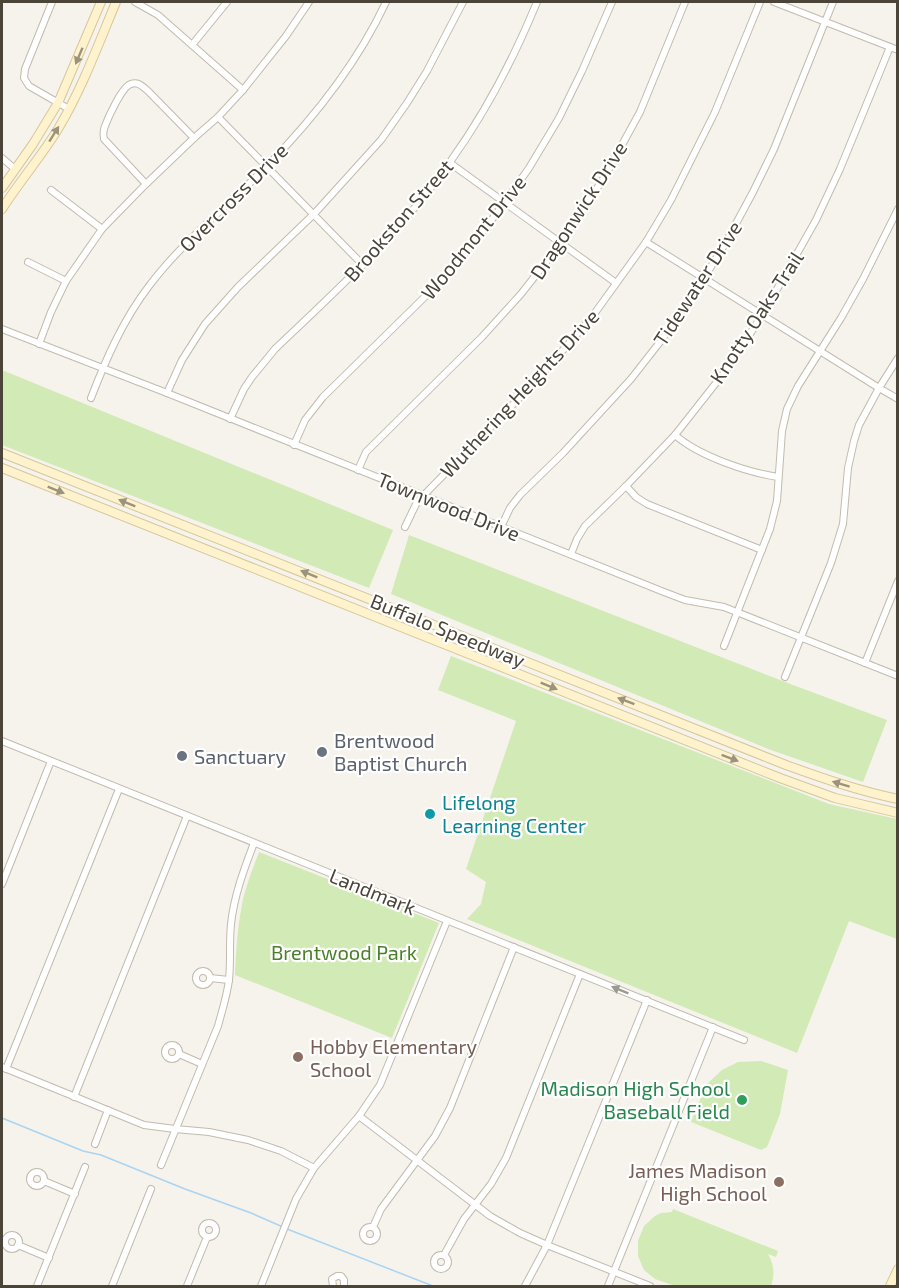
<svg xmlns="http://www.w3.org/2000/svg" width="899" height="1288" font-family="'Exo 2',sans-serif">
	<style>
		.green { fill: #d2eab5 }
		.lines { fill: none; stroke-linecap: round; stroke-linejoin: round }
		.stream { stroke: #a9d4f2; stroke-width: 1.5 }
		.street-casing { stroke: #c2bbae; stroke-width: 8 }
		.secondary-casing { stroke: #d6c79b; stroke-width: 10 }
		.street { stroke: #fff; stroke-width: 6 }
		.secondary { stroke: #fff3cd; stroke-width: 8 }
		.oneway { fill: #9c937c }
		.oneway2 { fill: #9c9892 }
		.worship-dot { fill: #6b7280; stroke: #fff; stroke-width: 2 }
		.culture-dot { fill: #0f9aa8; stroke: #fff; stroke-width: 2 }
		.education-dot { fill: #8d6e63; stroke: #fff; stroke-width: 2 }
		.leisure-dot { fill: #2e9e5b; stroke: #fff; stroke-width: 2 }
		.labels { text-anchor: middle; dominant-baseline: central; stroke-width: 4.5; stroke-linejoin: round; paint-order: stroke }
		.street-label { font-size: 20px; fill: #4b4439; stroke: #fff }
		.worship-label { font-size: 20px; fill: #5b616d; stroke: #fff; text-anchor: start }
		.culture-label { font-size: 20px; fill: #0d838f; stroke: #fff; text-anchor: start }
		.park-label { font-size: 20px; fill: #4a7f2a; stroke: #fff }
		.education-label { font-size: 20px; fill: #785e54; stroke: #fff; text-anchor: start }
		.leisure-label { font-size: 20px; fill: #27864d; stroke: #fff; text-anchor: end }
	</style>
	<rect width="100%" height="100%" fill="#f6f3ec"/>
	<g class="green">
		<path d="M2 370 393 530 369 588 2 445Z"/>
		<path d="M409 535 793 685 887 720 863 782 768 749 391 594Z"/>
		<path d="M451 656 829 804 897 819V939L849 921 797 1053 467 919 481 904 486 882 466 869 516 721 438 690Z"/>
		<path d="M259 852 439 923 392 1038 235 975C236 953 237 932 241 910 244 890 252 871 259 852Z"/>
		<path d="M761 1061 788 1070 780 1114 767 1147 761 1150 691 1122 706 1085 722 1070 738 1062Z"/>
		<path d="M673 1209 778 1251 776 1257 768 1254C774 1264 775 1275 771 1286H675L655 1279 644 1270 638 1256V1241L644 1226 655 1216 661 1213 672 1212Z"/>
	</g>
	<g class="lines">
		<g class="stream">
			<path d="M2 1118 83 1151 101 1155 185 1189 251 1213 283 1227"/>
			<path d="M287 1229 433 1286"/>
		</g>
		<g class="street-casing">
			<g id="street">
				<path d="M52 2 25 69 24 78 29 86 69 109"/>
				<path d="M135 2 158 15 243 90"/>
				<path d="M774 2 898 50"/>
				<path d="M192 45 227 2"/>
				<path d="M218 117 363 265"/>
				<path d="M2 158 15 169"/>
				<path d="M450 163 616 283"/>
				<path d="M146 184 104 139C103 134 103 134 104 129 107 120 122 86 131 84 138 81 143 87 148 91L194 138"/>
				<path d="M51 190 102 229"/>
				<path d="M646 242 879 388 898 399"/>
				<path d="M28 262 66 281"/>
				<path d="M2 329 167 393 664 592 685 600 724 607 898 676"/>
				<path d="M39 344 51 312 66 281 102 229 146 184 194 138 218 117 243 90 286 36 309 2"/>
				<path d="M167 393 182 360 205 324 238 287 314 214 381 140 407 103 427 71 463 2"/>
				<path d="M91 398C106 359 123 320 149 286 183 241 228 206 267 166 313 119 358 62 386 2"/>
				<path d="M230 419 244 389 252 377 275 349C337 290 401 232 450 162 486 112 514 58 537 2"/>
				<path d="M675 435C699 456 746 472 778 477"/>
				<path d="M294 445 305 420 323 397 448 274 481 234 505 202 529 168 559 118 582 71 612 2"/>
				<path d="M358 470 366 452 482 337 521 294 561 243 605 176 640 112 685 2"/>
				<path d="M626 486 636 497 647 504 762 550"/>
				<path d="M405 527 417 502 534 383 592 317 646 242 671 200 715 112 760 2"/>
				<path d="M501 527 510 508 520 495 563 453 631 379 660 342 704 278 725 244 753 192 774 149 833 2"/>
				<path d="M571 554 577 539 585 526 626 486 675 435 727 369 763 314 816 220 840 169 890 47"/>
				<path d="M724 646 770 529 777 501 782 431 787 409 798 386 841 318 863 279 898 209"/>
				<path d="M865 663 898 581"/>
				<path d="M785 677 831 563 843 524 848 468 854 441 859 425 879 388 898 358"/>
				<path d="M2 741 744 1040"/>
				<path d="M2 884 51 761"/>
				<circle cx="203" cy="978" r="7"/>
				<path d="M210 978 229 980"/>
				<circle cx="172" cy="1052" r="7"/>
				<path d="M179 1054 202 1064"/>
				<path d="M2 1067 144 1125 175 1129 209 1132 248 1140 281 1151 314 1168"/>
				<path d="M6 1069 119 789"/>
				<path d="M74 1097 187 816"/>
				<path d="M359 1116 490 1216 520 1233 547 1245 650 1286"/>
				<path d="M95 1144 108 1110"/>
				<path d="M161 1165 218 1026C222 1011 227 996 229 980 231 961 229 943 231 924 234 896 244 869 254 843"/>
				<circle cx="37" cy="1179" r="7"/>
				<path d="M44 1181 75 1194"/>
				<circle cx="209" cy="1230" r="7"/>
				<path d="M373 1227 381 1209 435 1136 450 1108 514 947"/>
				<circle cx="370" cy="1234" r="7"/>
				<circle cx="12" cy="1242" r="7"/>
				<path d="M18 1245 49 1258"/>
				<circle cx="441" cy="1262" r="7"/>
				<path d="M444 1255 464 1219 491 1184 506 1158 580 974"/>
				<path d="M37 1286 85 1167"/>
				<path d="M112 1286 151 1189"/>
				<path d="M187 1286 207 1237"/>
				<path d="M261 1286 296 1199 314 1168 359 1116 380 1085 447 921"/>
				<path d="M333 1286 332 1279 337 1276H341L344 1280V1286"/>
				<path d="M525 1286 547 1245 647 1000"/>
				<path d="M608 1286 713 1027"/>
			</g>
		</g>
		<g class="secondary-casing">
			<g id="secondary">
				<path d="M2 188 33 144 58 103 101 2"/>
				<path d="M2 209C19 182 41 157 58 129 82 89 98 45 116 2"/>
				<path d="M2 453 786 765C822 778 859 791 898 799"/>
				<path d="M2 468 780 778 835 798 898 813"/>
				<path d="M890 1286 898 1269"/>
			</g>
		</g>
		<use href="#street" class="street"/>
		<use href="#secondary" class="secondary"/>
	</g>
	<defs><path id="oneway-solid" d="M-6-.8H1V-3.2L6.5 0L1 3.2V.8H-6Z" transform="scale(1.5)"/></defs>
	<g class="oneway">
		<use href="#oneway-solid" transform="translate(79 56) rotate(113)"/>
		<use href="#oneway-solid" transform="translate(54 134) rotate(-58)"/>
		<use href="#oneway-solid" transform="translate(56 490) rotate(22)"/>
		<use href="#oneway-solid" transform="translate(127 503) rotate(-158)"/>
		<use href="#oneway-solid" transform="translate(309 574) rotate(-158)"/>
		<use href="#oneway-solid" transform="translate(549 686) rotate(22)"/>
		<use href="#oneway-solid" transform="translate(626 701) rotate(-159)"/>
		<use href="#oneway-solid" transform="translate(730 758) rotate(21)"/>
		<use href="#oneway-solid" transform="translate(841 784) rotate(-163)"/>
	</g>
	<use class="oneway2" href="#oneway-solid" transform="translate(620 990) rotate(-158)"/>
	<g class="worship-dot">
		<circle cx="322" cy="752" r="6"/>
		<circle cx="182" cy="756" r="6"/>
	</g>
	<circle class="culture-dot" cx="430" cy="814" r="6"/>
	<g class="education-dot">
		<circle cx="298" cy="1057" r="6"/>
		<circle cx="779" cy="1182" r="6"/>
	</g>
	<circle class="leisure-dot" cx="742" cy="1100" r="6"/>
	<g class="labels">
		<g class="street-label">
			<text transform="translate(233 197) rotate(-45)">Overcross Drive</text>
			<text transform="translate(578 210) rotate(-57)">Dragonwick Drive</text>
			<text transform="translate(398 220) rotate(-49)">Brookston Street</text>
			<text transform="translate(473 237) rotate(-51)">Woodmont Drive</text>
			<text transform="translate(697 283) rotate(-57)">Tidewater Drive</text>
			<text transform="translate(756 317) rotate(-57)">Knotty Oaks Trail</text>
			<text transform="translate(519 393) rotate(-47)">Wuthering Heights Drive</text>
			<text transform="translate(449 506) rotate(22)">Townwood Drive</text>
			<text transform="translate(448 630) rotate(22)">Buffalo Speedway</text>
			<text transform="translate(373 891) rotate(22)">Landmark</text>
		</g>
		<g class="worship-label">
			<text x="334" y="740">Brentwood<tspan x="334" dy="23">Baptist Church</tspan></text>
			<text x="194" y="756">Sanctuary</text>
		</g>
		<g class="culture-label">
			<text x="442" y="802">Lifelong<tspan x="442" dy="23">Learning Center</tspan></text>
		</g>
		<g class="park-label">
			<text x="344" y="952">Brentwood Park</text>
		</g>
		<g class="education-label">
			<text x="310" y="1046">Hobby Elementary<tspan x="310" dy="23">School</tspan></text>
			<text x="767" y="1170" text-anchor="end">James Madison<tspan x="767" dy="23">High School</tspan></text>
		</g>
		<g class="leisure-label">
			<text x="730" y="1088">Madison High School<tspan x="730" dy="23">Baseball Field</tspan></text>
		</g>
	</g>
	<rect width="899" height="1288" fill="none" stroke="#4b4439" stroke-width="6"/>
</svg>
